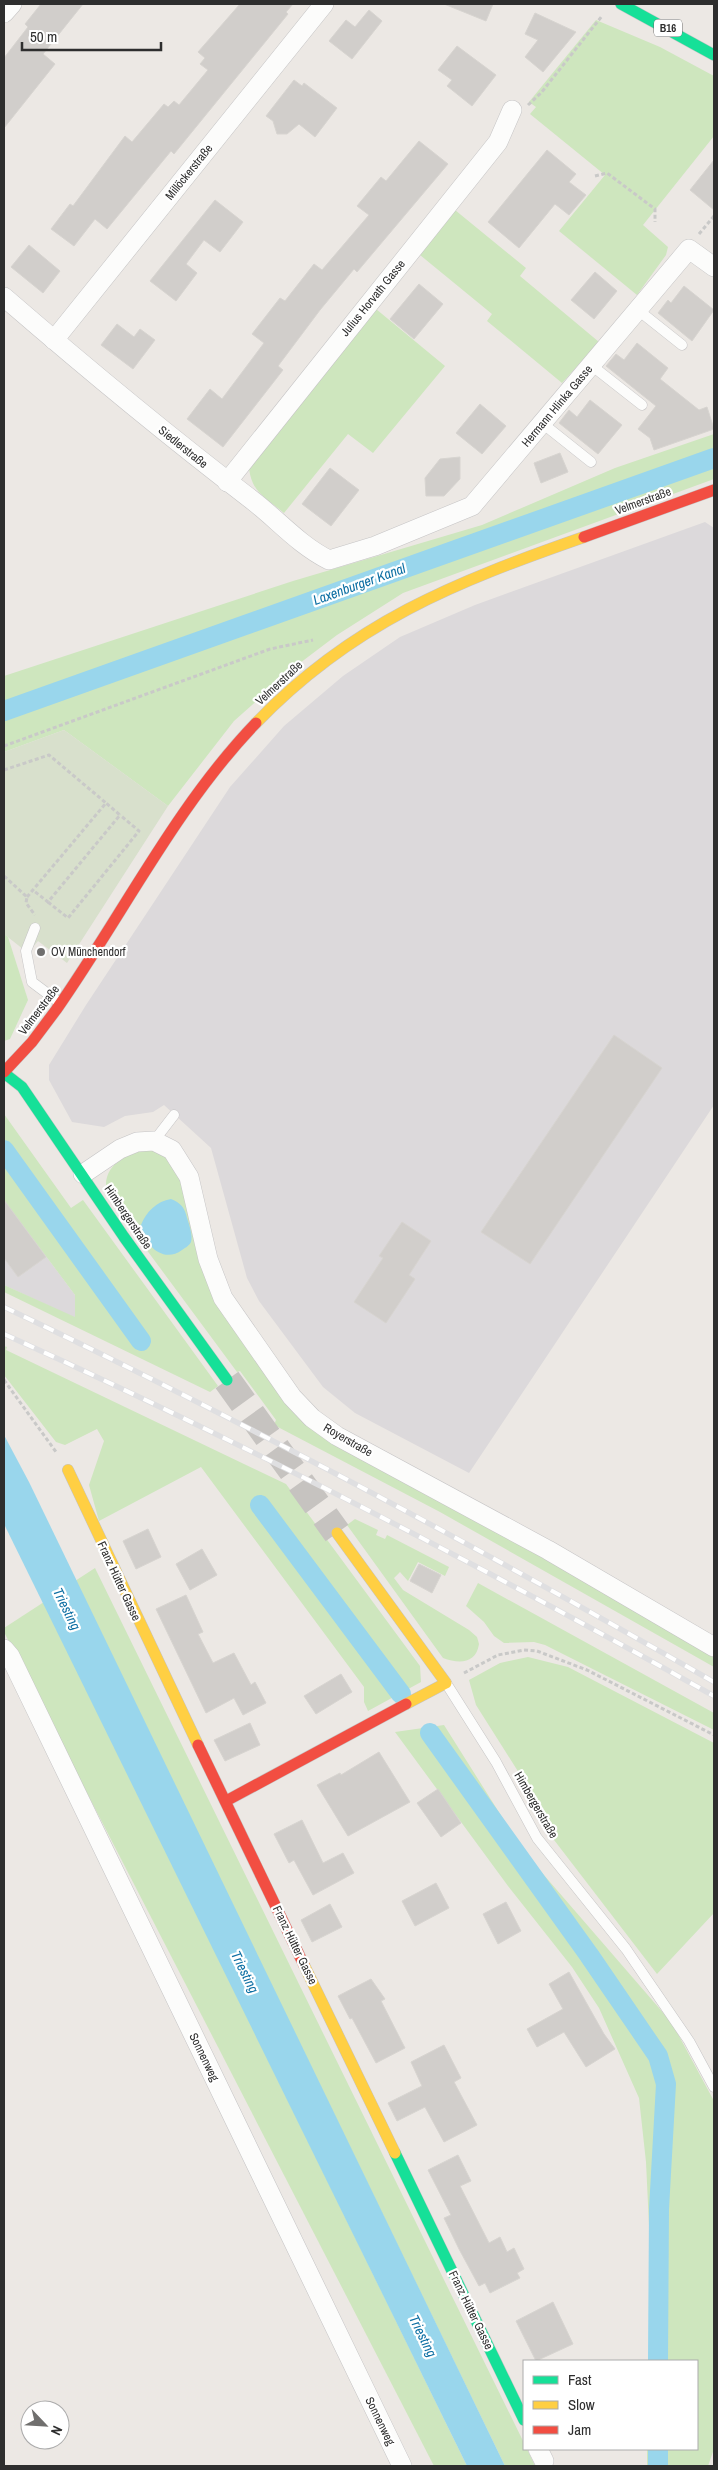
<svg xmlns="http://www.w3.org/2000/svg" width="718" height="2470" font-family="'Archivo Narrow',sans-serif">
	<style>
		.industrial { fill: #dcd9db }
		.green { fill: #cee6be }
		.cemetery { fill: #d8e0cc }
		.water { fill: #99d6ec }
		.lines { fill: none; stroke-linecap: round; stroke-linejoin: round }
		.canal { stroke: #99d6ec; stroke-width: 20 }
		.building { fill: #d1cecb; stroke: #d7d4d0 }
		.secondary-tunnel { stroke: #c6c3c0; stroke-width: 28; stroke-dasharray: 28 14; stroke-linecap: butt }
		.lane-casing { stroke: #c5c4c5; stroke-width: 11 }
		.street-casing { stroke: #c5c4c5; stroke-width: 20 }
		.fast-casing { stroke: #c5c4c5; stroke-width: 12 }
		.slow-casing { stroke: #c5c4c5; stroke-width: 12 }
		.jam-casing { stroke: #c5c4c5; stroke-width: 12 }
		.path { stroke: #c9c9c8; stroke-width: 3; stroke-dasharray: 4 2.5; stroke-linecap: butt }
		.lane { stroke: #fcfcfb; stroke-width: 10 }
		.street { stroke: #fcfcfb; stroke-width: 19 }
		.fast { stroke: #16e098; stroke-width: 11 }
		.slow { stroke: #ffcf43; stroke-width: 11 }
		.jam { stroke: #f24e42; stroke-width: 11 }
		.rail-casing { stroke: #dfdfe1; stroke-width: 5.5 }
		.rail { stroke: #fff; stroke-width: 4; stroke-dasharray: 11; stroke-linecap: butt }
		.poi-dot { fill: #706f6e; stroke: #fff; stroke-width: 2 }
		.labels { text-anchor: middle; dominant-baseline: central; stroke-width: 4.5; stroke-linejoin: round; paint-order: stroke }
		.shield { fill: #fff; stroke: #6d6d6d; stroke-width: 1 }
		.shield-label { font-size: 11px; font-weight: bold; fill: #2e2e2e }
		.street-label { font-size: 12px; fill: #2e2e2e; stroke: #fff }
		.poi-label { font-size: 12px; fill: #2e2e2e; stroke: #fff; text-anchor: start }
		.water-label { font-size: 14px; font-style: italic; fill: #0d6fa3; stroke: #fff }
	</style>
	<rect width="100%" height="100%" fill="#ece8e4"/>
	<g class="industrial">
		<path d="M705 522 714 528V1105L469 1473 355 1413 323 1387 259 1301 247 1278 211 1148 164 1105 153 1112 125 1116 104 1127 72 1122 49 1080V1065L86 1005 230 787 284 726 343 676 400 637 475 605Z"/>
		<path d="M4 1200 75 1295V1318L4 1285Z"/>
	</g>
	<g class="green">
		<path d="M596 20 660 47 714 76V136L643 225 668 247 666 255 637 295 559 231 605 175 530 114 536 107 529 102Z"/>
		<path d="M455 210 526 268 520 276 599 342 562 383 487 321 492 314 420 255Z"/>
		<path d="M376 309 445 366 373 453 348 434 284 513C266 498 251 492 249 467Z"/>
		<path d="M714 434V479L403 593 337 635 296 666 234 721 168 806 64 730 4 752V676L293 581 482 525 615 468Z"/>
		<path d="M4 934 8 937 28 1000 10 1039 4 1041Z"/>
		<path d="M4 1114 71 1208 83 1200 218 1386 210 1392 4 1292V1285L75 1317V1295L4 1200Z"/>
		<path d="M150 1150 167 1156 178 1168 209 1284 298 1415 714 1653V1667L440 1512 274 1425 276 1420 240 1371 237 1372 146 1249 106 1186C105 1163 131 1151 150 1150Z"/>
		<path d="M4 1346 7 1347 6 1350 286 1484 420 1666 421 1682 368 1711 364 1702V1687L201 1467 99 1521 89 1485 104 1441 97 1429 65 1445 56 1442 4 1375Z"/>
		<path d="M355 1519 378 1530 376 1535 385 1539 387 1535 449 1567 445 1576 418 1562 408 1581 400 1572 394 1578 403 1590 469 1630 477 1637 479 1644C476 1664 459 1664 443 1658L347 1525Z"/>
		<path d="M95 1568 524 2443V2449H527L535 2466H505L75 1581Z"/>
		<path d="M478 1583 714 1713V1730L545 1645 534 1642 504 1643 494 1636 484 1622 466 1606Z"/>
		<path d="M44 1602 467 2466H434L4 1632V1628Z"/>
		<path d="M528 1657 568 1667 714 1743V1913L657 1974 551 1836 538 1803 476 1705 469 1680 500 1663Z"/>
		<path d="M444 1725 524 1852 672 2023 714 2101V2449L708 2466H647V2449H697V2361H652L654 2331 646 2162 639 2098 599 2008 572 1967 508 1886 395 1732Z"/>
	</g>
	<path class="cemetery" d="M64 730 168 806 67 963 38 941 28 953 4 934V752Z"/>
	<g class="water">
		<path d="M171 1199C181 1203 185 1208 187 1218 189 1224 193 1236 191 1242 190 1245 185 1248 182 1250 163 1264 144 1245 141 1225 146 1212 157 1201 171 1199Z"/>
		<path d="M4 1435 29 1482 505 2466H467L4 1524Z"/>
	</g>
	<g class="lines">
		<g class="canal">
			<path d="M4 711 714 458"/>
			<path d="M4 1150 141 1341"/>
			<path d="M260 1505 401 1694"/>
			<path d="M430 1733 589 1955 658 2056 666 2084 659 2209 658 2361"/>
			<path d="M658 2466V2449"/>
		</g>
	</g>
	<g class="building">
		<path d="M41 4H83L43 54 55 64 4 128V58L28 27 25 24Z"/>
		<path d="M240 4H293L286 12 288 14 174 154 171 151 107 229 95 219 74 246 51 229 70 204 73 206 125 136 132 142 164 104 168 107 174 101 179 105 208 70 200 64 205 58 198 52Z"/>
		<path d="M444 4H493L486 21Z"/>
		<path d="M369 10 382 21 352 59 329 41 346 20 355 27Z"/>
		<path d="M535 13 576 32 543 72 525 57 538 40 525 34Z"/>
		<path d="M457 46 496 75 472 106 447 86 452 80 438 70Z"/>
		<path d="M294 80 302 86 304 83 337 108 315 137 299 124 287 134H277L273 121 266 116Z"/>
		<path d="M419 141 448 164 357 272 354 269 320 310 278 366 283 370 223 447 187 419 210 389 222 399 264 343 252 334 280 298 285 301 314 264 322 270 369 215 357 206 381 177 386 181Z"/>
		<path d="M547 150 576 174 569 182 586 195 569 215 555 204 519 248 488 222Z"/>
		<path d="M714 160V210L690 190Z"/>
		<path d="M215 200 243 222 220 252 204 240 186 264 197 273 176 301 150 281Z"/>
		<path d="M29 245 60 271 43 293 11 267Z"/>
		<path d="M595 272 617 291 594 319 571 300Z"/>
		<path d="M419 284 443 304 414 339 390 319Z"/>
		<path d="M684 286 714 310 692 341 658 313 668 300 671 303Z"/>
		<path d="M117 324 134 337 140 329 155 340 133 369 101 345Z"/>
		<path d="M637 343 668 368 660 379 699 410 707 407 714 429 654 450 650 438 638 429 656 406 606 366 616 354 624 360Z"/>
		<path d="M590 400 622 425 598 454 559 423 569 410 577 417Z"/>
		<path d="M480 404 506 426 482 454 456 433Z"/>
		<path d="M560 453 568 472 541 483 534 463Z"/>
		<path d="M460 457V479L444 496H426L425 478 440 459Z"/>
		<path d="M330 468 359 490 331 526 302 504Z"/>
		<path d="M614 1035 662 1068 530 1264 481 1232Z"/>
		<path d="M4 1200 46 1257 18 1277 4 1258Z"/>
		<path d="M402 1222 431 1241 409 1275 415 1279 386 1323 354 1302 383 1258 379 1256Z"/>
		<path d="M148 1529 161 1557 136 1569 123 1541Z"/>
		<path d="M202 1549 217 1575 190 1590 176 1564Z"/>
		<path d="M419 1564 441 1575 432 1593 410 1581Z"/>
		<path d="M186 1595 203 1632 198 1634 213 1663 234 1653 251 1685 255 1682 266 1703 243 1715 234 1698 206 1713 156 1609Z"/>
		<path d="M341 1674 352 1692 316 1714 304 1696Z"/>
		<path d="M250 1723 260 1745 225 1761 214 1740Z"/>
		<path d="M379 1752 410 1802 348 1836 317 1785 340 1773 341 1775Z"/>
		<path d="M438 1789 461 1823 441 1837 417 1803Z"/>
		<path d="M302 1820 323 1863 343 1853 354 1873 313 1895 294 1860 289 1863 274 1834Z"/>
		<path d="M436 1883 449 1908 415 1926 402 1901Z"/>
		<path d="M506 1902 521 1931 498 1944 483 1914Z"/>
		<path d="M330 1904 342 1927 312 1942 301 1920Z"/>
		<path d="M569 1972 604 2034 615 2049 586 2067 564 2032 537 2047 527 2029 563 2009 549 1984Z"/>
		<path d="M371 1979 385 1999 381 2001 405 2048 376 2063 352 2018 350 2019 338 1996Z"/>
		<path d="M444 2045 461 2078 454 2082 477 2125 444 2142 425 2107 397 2121 388 2103 422 2086 411 2062Z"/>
		<path d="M458 2155 471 2181 460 2186 489 2243 500 2237 507 2252 514 2248 524 2269 517 2273 520 2278 490 2293 485 2283 479 2286 459 2249 444 2218 451 2215 428 2170Z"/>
		<path d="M553 2302 573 2344 536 2361 516 2321Z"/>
	</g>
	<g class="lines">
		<path class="secondary-tunnel" d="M227 1380 337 1533"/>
		<g class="lane-casing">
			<g id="lane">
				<path d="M638 310 682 345"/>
				<path d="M591 365 642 405"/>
				<path d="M542 423 591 462"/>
				<path d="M35 928 26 951 32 982 60 1003"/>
				<path d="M154 1141 174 1115"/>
				<path d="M446 1683 496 1762 537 1838 626 1949 689 2041 714 2087"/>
			</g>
		</g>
		<g class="street-casing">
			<g id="street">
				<path d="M4 13 12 4"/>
				<path d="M4 297C85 367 167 435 252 500 278 520 299 545 329 560L375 546 472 506 689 249 714 267"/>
				<path d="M54 340 324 4"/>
				<path d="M227 482 498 142 512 110"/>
				<path d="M83 1174 120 1149 137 1142 154 1141 172 1150 189 1177 208 1259 223 1298 292 1397 312 1418 337 1436 548 1550 714 1647"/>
				<path d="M4 1649 10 1656 402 2466"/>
				<path d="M538 2449 544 2461"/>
			</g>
		</g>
		<g class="fast-casing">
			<g id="fast">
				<path d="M621 4 714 55"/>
				<path d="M4 1073 22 1087 124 1237 227 1380"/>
				<path d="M395 2153 524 2420"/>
			</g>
		</g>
		<g class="slow-casing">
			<g id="slow">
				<path d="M256 723C352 623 455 582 584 537"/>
				<path d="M68 1470 198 1745"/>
				<path d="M337 1533 446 1683 406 1704"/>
				<path d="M304 1965 395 2153"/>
			</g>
		</g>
		<g class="jam-casing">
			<g id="jam">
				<path d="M584 537 714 490"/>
				<path d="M4 1072 32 1042 56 1010C122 916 176 806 256 723"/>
				<path d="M198 1745 304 1965"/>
				<path d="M226 1801 406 1704"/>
			</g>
		</g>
		<g class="path">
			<path d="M528 105 541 93 602 16"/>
			<path d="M595 176 607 173 655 209V222"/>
			<path d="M699 234 714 216"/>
			<path d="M4 746 270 649 313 640"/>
			<path d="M4 770 49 755 106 803"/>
			<path d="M4 876 27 897 26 903 35 915"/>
			<path d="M27 897 106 803 120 815 48 902 34 891"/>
			<path d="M48 902 68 918 139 831 120 815"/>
			<path d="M4 1380 56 1452"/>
			<path d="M464 1673 498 1655 524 1650 537 1651 587 1670 714 1735"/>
		</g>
		<use href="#lane" class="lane"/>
		<use href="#street" class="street"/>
		<use href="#fast" class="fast"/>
		<use href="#slow" class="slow"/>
		<use href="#jam" class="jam"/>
		<g class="rail-casing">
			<g id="rail">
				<path d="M4 1307C246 1422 481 1549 714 1682"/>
				<path d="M4 1334C246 1444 482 1566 714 1696"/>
			</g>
		</g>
		<use href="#rail" class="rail"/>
	</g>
	<circle class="poi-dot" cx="41" cy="952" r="5"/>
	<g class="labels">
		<rect class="shield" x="654" y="19.5" width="28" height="17" rx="4"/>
		<g class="shield-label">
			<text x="668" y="28">B16</text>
		</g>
		<g class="street-label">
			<text transform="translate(189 172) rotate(-51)">Millöckerstraße</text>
			<text transform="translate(373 298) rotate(-51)">Julius Horvath Gasse</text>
			<text transform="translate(557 406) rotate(-50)">Hermann Hlinka Gasse</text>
			<text transform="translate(183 447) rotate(39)">Siedlerstraße</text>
			<text transform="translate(643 501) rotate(-20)">Velmerstraße</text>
			<text transform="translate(279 683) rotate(-43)">Velmerstraße</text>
			<text transform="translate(39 1010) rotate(-53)">Velmerstraße</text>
			<text transform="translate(128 1217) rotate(56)">Himbergerstraße</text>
			<text transform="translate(348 1440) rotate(30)">Royerstraße</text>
			<text transform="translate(119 1581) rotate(65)">Franz Hütter Gasse</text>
			<text transform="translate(536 1805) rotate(60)">Himbergerstraße</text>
			<text transform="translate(295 1945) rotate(64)">Franz Hütter Gasse</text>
			<text transform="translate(204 2057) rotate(64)">Sonnenweg</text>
			<text transform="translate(471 2310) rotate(64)">Franz Hütter Gasse</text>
			<text transform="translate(380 2421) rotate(64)">Sonnenweg</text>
		</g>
		<g class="poi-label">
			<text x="51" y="952">OV Münchendorf</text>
		</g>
		<g class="water-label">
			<text transform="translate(359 584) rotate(-20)">Laxenburger Kanal</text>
			<text transform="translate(67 1609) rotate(64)">Triesting</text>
			<text transform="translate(245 1972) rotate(64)">Triesting</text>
			<text transform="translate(423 2336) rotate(64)">Triesting</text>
		</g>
	</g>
	<rect width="718" height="2470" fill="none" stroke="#2e2e2e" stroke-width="10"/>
	<rect x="523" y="2360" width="175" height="90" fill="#ffffff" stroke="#ababab"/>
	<rect x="533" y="2376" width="25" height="8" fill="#16e098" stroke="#ababab"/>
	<text x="568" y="2385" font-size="15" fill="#2e2e2e">Fast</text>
	<rect x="533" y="2401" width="25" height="8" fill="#ffcf43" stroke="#ababab"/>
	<text x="568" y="2410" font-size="15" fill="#2e2e2e">Slow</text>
	<rect x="533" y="2426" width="25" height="8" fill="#f24e42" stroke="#ababab"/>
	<text x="568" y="2435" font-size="15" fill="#2e2e2e">Jam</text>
	<g transform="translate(45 2425) rotate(115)"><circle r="24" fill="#ffffff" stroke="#ababab"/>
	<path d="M0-4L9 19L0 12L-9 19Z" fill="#706f6e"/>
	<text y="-8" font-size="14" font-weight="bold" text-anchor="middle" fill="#2e2e2e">N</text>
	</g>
	<path d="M22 42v8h139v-8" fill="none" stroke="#2e2e2e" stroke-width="2.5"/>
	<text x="30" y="42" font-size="15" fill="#2e2e2e" stroke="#ffffff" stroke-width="4" paint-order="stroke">50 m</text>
</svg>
